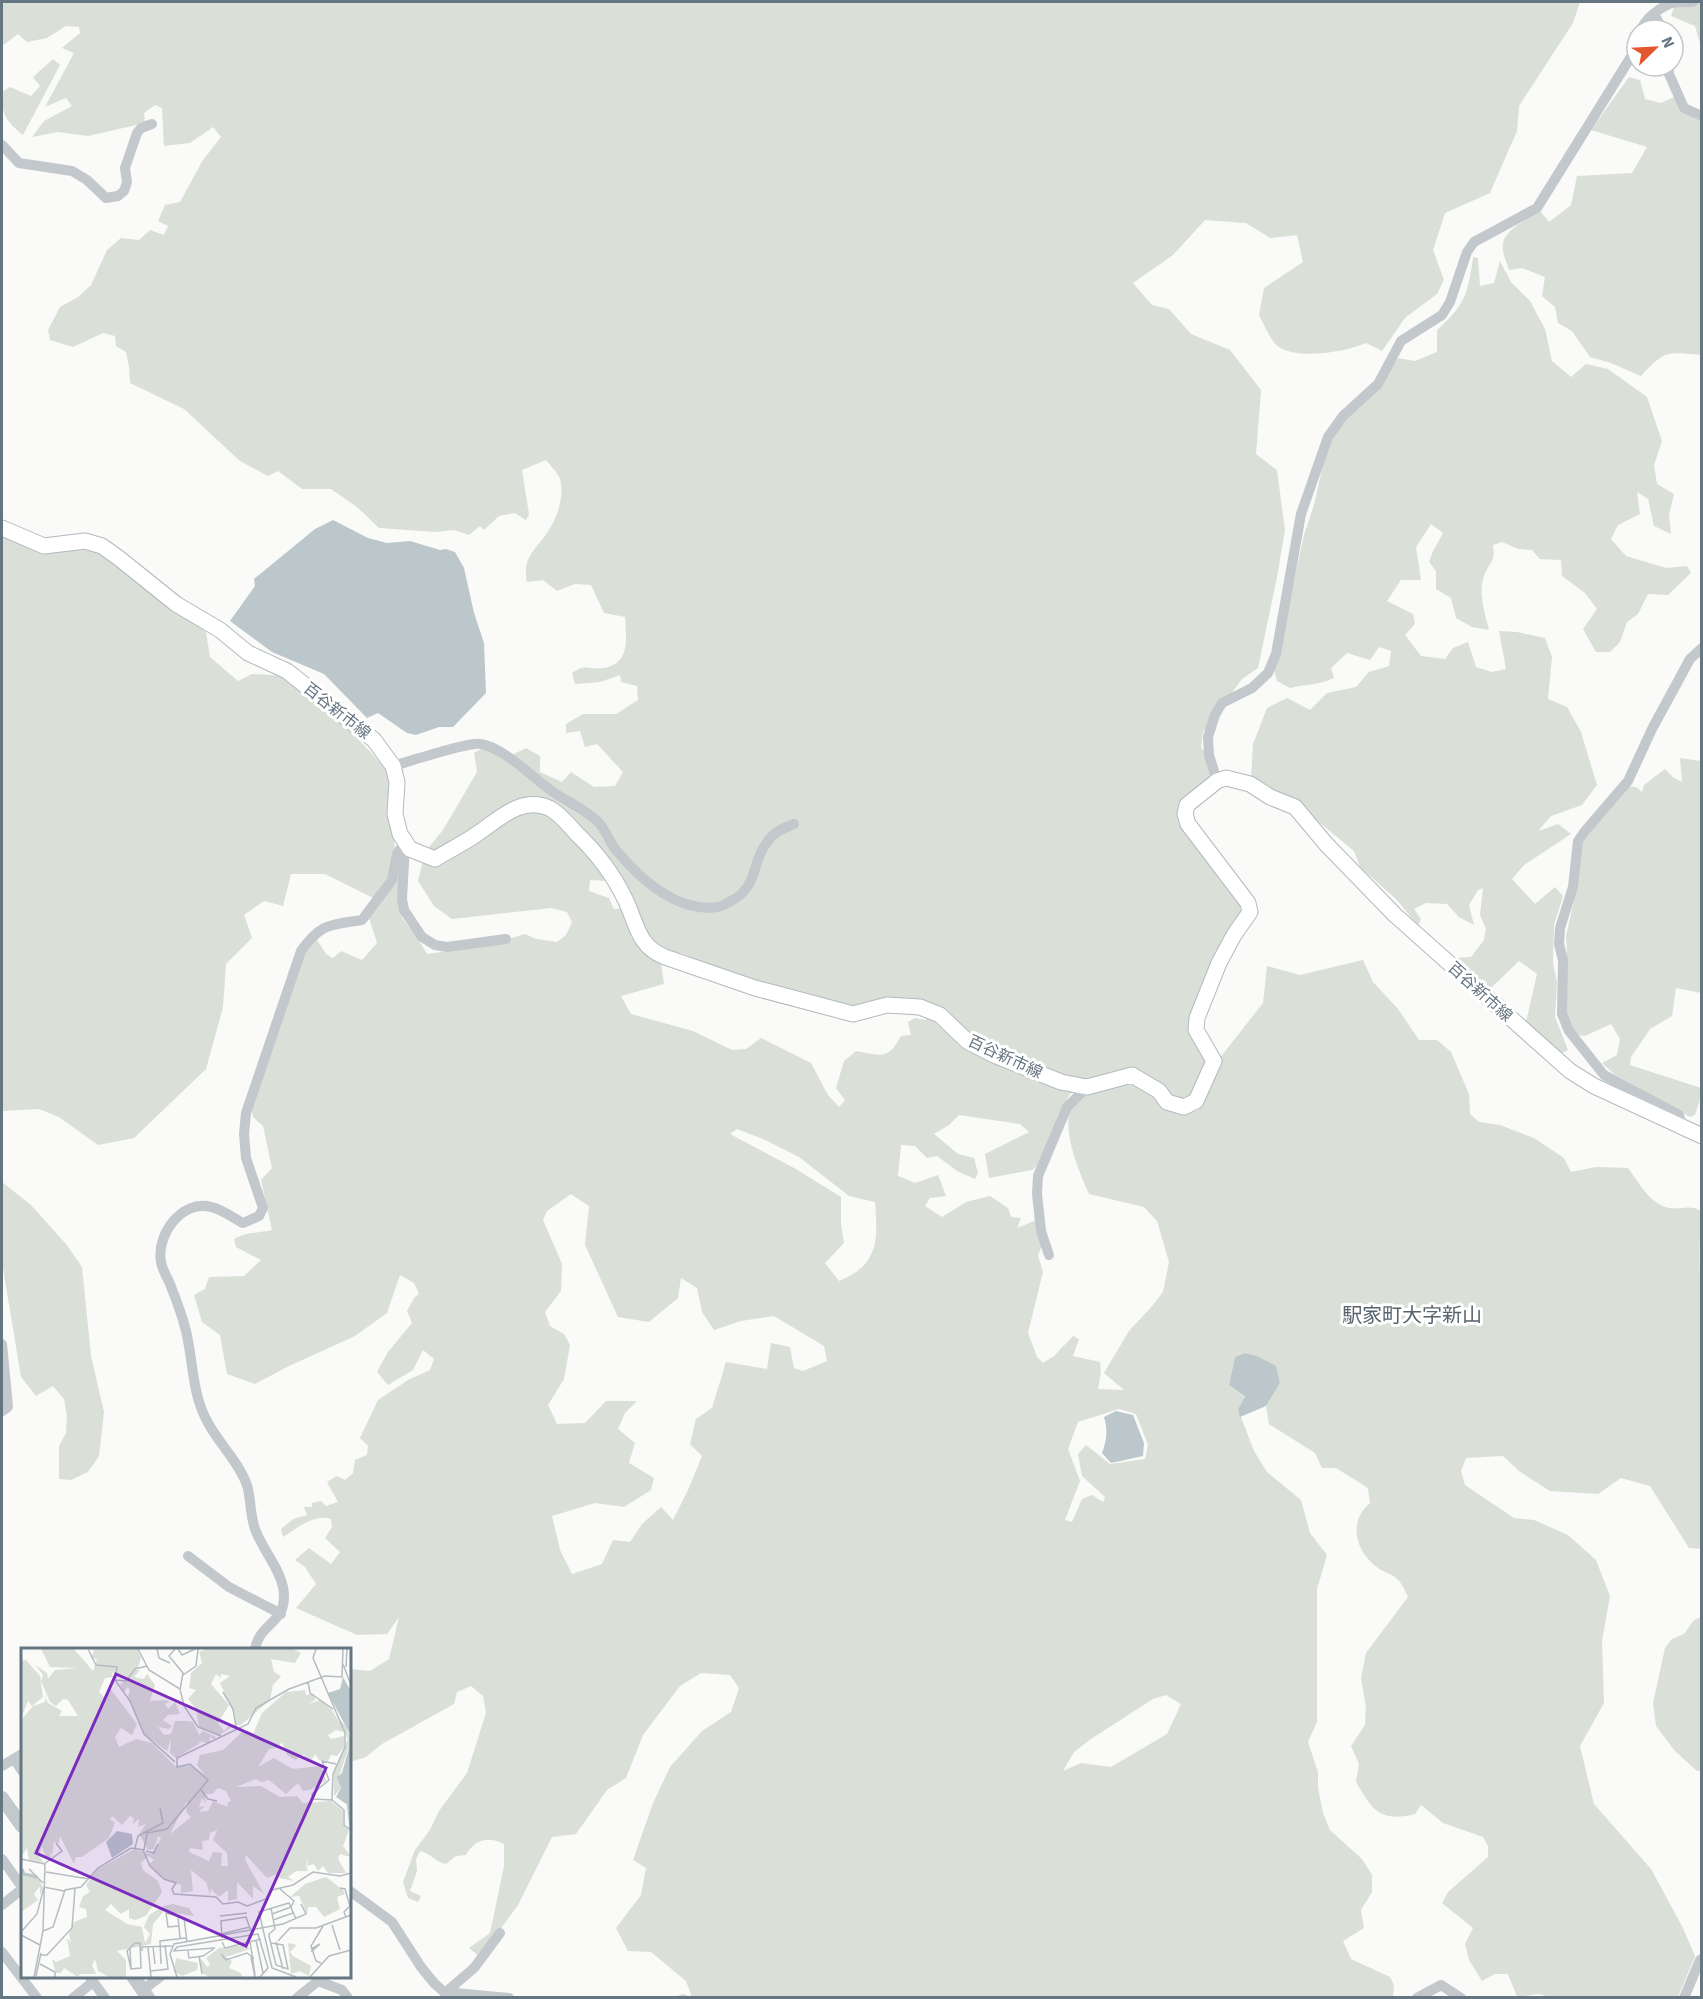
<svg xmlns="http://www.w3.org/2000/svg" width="1703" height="1999" font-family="'Source Sans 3','Noto Sans JP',sans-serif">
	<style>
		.green { fill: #dadfd7; fill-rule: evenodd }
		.water { fill: #bbc7cb }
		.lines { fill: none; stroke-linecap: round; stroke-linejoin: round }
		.secondary-casing { stroke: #b3babf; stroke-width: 17 }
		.minor { stroke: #c3c8cc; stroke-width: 10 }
		.tertiary { stroke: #c3c8cc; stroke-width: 14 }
		.secondary { stroke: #fff; stroke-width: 15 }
		.labels { text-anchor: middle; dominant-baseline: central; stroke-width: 6; stroke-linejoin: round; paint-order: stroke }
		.street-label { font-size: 16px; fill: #657683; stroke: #fff }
		.quarter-label { font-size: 20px; fill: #57646e; stroke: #fff }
		.inset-river { fill: none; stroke: #bbc7cb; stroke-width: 3 }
		.inset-road { fill: none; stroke: #b5bdc2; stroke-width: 1.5 }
		.view { fill: #7b2cbf; fill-opacity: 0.15; stroke: #7b2cbf; stroke-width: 3 }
		.inset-edge { fill: none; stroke: #657683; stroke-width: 3 }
	</style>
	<rect width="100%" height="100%" fill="#fafaf8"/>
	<g class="green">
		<path d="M2 2H1580L1573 23 1519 106 1517 131 1490 193 1445 213 1433 250 1444 280 1437 294 1405 318 1382 351 1366 343C1345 352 1299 360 1279 347 1271 342 1264 324 1259 315L1264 288 1303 262 1297 235 1270 238 1246 223 1205 220 1173 255 1133 283 1152 305 1169 309 1191 334 1230 350 1261 390 1256 454 1277 470 1285 530 1277 577 1258 668 1242 679 1203 732 1201 747 1217 773 1208 778 1180 804 1181 824 1207 862 1248 912 1221 945 1195 1013 1193 1033 1211 1063 1195 1098 1181 1102 1133 1068 1084 1081 1066 1080 993 1053 972 1040 948 1015 928 1004 884 1001 854 1011 787 994 785 988H761L696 963 689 956 681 953 671 955 661 953 647 937 622 877 610 869 608 881 590 880 589 891 609 898 614 909 626 908 638 943 661 963 664 984 621 996 631 1014 693 1031 732 1050 746 1049 761 1038 811 1063 828 1095 839 1107 845 1100 836 1088 844 1061 856 1051C881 1055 888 1061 901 1036L911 1035 908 1022 915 1018 926 1020 929 1013 988 1057 1060 1083 1081 1087 1070 1094 1057 1116 1054 1145 1049 1156 1032 1170 989 1178 985 1154 1029 1132 1020 1124 959 1115 949 1125 934 1134 958 1154 974 1158 978 1173 975 1179 957 1171 937 1156 927 1158 915 1146 901 1145 898 1176 915 1183 938 1175 946 1196 930 1198 925 1206 942 1217 966 1202 990 1196 1008 1208 1011 1217 1021 1218 1017 1228 1034 1221 1047 1234 1038 1255 1043 1272 1028 1333 1037 1357 1043 1363 1054 1356 1073 1336 1079 1339 1073 1356 1100 1362 1101 1372 1098 1389 1124 1390 1104 1373 1129 1331 1153 1305 1163 1292 1169 1262 1157 1221 1144 1207 1089 1194C1079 1171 1055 1118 1078 1098 1089 1088 1116 1083 1131 1079L1173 1108 1197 1111 1219 1059 1263 1003 1267 966 1300 975 1363 960 1373 982 1398 1009 1419 1040H1437L1451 1052 1469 1094 1470 1114 1479 1122 1500 1125 1534 1138 1564 1158 1571 1172 1596 1167 1628 1168C1639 1183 1650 1204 1669 1208 1681 1210 1690 1204 1701 1211 1701 1236 1697 1260 1702 1285L1701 1549 1689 1548 1650 1486 1621 1478 1598 1494 1550 1491 1519 1471 1503 1456 1466 1458 1461 1471 1465 1485 1514 1518 1534 1520 1568 1535 1596 1560 1610 1596 1602 1641 1604 1703 1580 1746 1594 1804 1651 1869 1683 1928 1695 1956 1678 1997 1553 1998 1539 1994 1517 1997 1508 1974H1495L1482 1981 1469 1960 1465 1944 1473 1928 1442 1903 1448 1892 1488 1857V1846L1483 1837 1443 1823 1421 1805 1415 1814C1379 1823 1372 1809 1356 1782L1359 1764 1351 1746 1365 1725 1366 1707 1361 1678 1366 1653 1408 1597C1405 1591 1401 1581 1395 1577 1390 1573 1383 1572 1378 1568 1356 1552 1347 1522 1370 1503L1368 1488 1336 1468H1322L1315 1453 1269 1424 1266 1406 1280 1383 1276 1367 1257 1356 1245 1353 1235 1357 1229 1385 1245 1398 1238 1409 1254 1451 1267 1472 1301 1500 1310 1533 1327 1555 1317 1589V1722L1308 1742 1318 1772V1788L1323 1813 1330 1830 1362 1859 1372 1875V1892L1361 1910 1364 1928 1343 1941 1351 1959 1390 1977 1394 1985 1393 1997H673L683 1994 692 1997 686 1981 651 1952 628 1951 616 1928 641 1895 646 1868 633 1860 653 1803 670 1767 702 1731 731 1712 739 1688 730 1675 701 1673 680 1686 643 1735 626 1778 607 1790 576 1834 552 1837 518 1905 480 1957 469 1948 490 1933 504 1866V1844C488 1836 475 1839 466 1855L456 1856 446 1864C435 1862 432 1854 420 1851L416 1859 417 1871 410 1891 421 1896 418 1902 408 1898 403 1882 415 1850 430 1830 439 1811 467 1773 486 1713 483 1696 471 1686 457 1692 454 1704 382 1744 366 1757 350 1762V1669L370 1671 389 1659 399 1617 387 1634 357 1635 296 1608 316 1584 305 1567 295 1560 309 1548 331 1564 340 1552 325 1538 332 1527 331 1519C314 1513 296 1529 283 1537L281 1529 293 1519 307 1515 304 1507H312V1503L321 1501 326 1506 338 1502 327 1482 337 1476 345 1480 353 1473 355 1460 367 1455 368 1446 360 1438 378 1400 408 1380 430 1370 434 1359 423 1350 413 1370 388 1385 377 1372 388 1352 412 1323 407 1311 414 1298 419 1294 414 1283 400 1275 387 1313 355 1336 289 1366 255 1384 227 1374 220 1335 202 1322 194 1295 205 1289 209 1277 244 1276 261 1260 236 1247 234 1239C245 1232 259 1233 272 1230L261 1180 272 1168 263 1126 253 1117 250 1104 305 950 316 938 326 954 333 958 341 951 362 960 377 943 368 915 394 880 399 857 402 918 417 937 427 954 481 947 525 934 536 939 557 942 566 935 572 922 567 912 551 908 452 919 434 906 418 881 425 852 443 830 477 772 474 753 493 742 512 755 526 748 540 756V772L562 782 571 772 594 787 615 786 623 772 597 744 585 747 580 731 566 733V724L583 714H616L638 700 637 686 621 682 620 675 600 682 575 684 572 673C586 663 589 670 604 668 631 663 626 638 625 617L604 613 591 585 575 584 557 591 543 580 527 582C522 558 535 550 547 533 557 519 565 495 560 479 558 473 550 465 546 460L522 470 529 514 526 520 515 513 499 516 484 530 480 526 469 535 454 530 435 532 379 528 357 507 331 489H302L278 471 268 476 240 461 184 409 130 383 129 367 126 352 116 346 115 336 103 333 73 347 50 340 48 330 60 307 78 297 91 285 107 250 121 238 139 240 150 230 164 235 168 226 158 221 165 205 180 202 203 160 221 137 213 127 190 143 164 146 162 108 155 105 144 113 145 123 88 136 58 132 32 137 44 121 72 106 66 98 45 107 74 53 62 48 80 33 79 27 66 26 47 38 27 42 18 34 2 46ZM737 1129 763 1139 799 1157 849 1196 875 1202C878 1240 879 1265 839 1281L825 1263 844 1243 841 1224V1197L796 1169 730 1134ZM571 1194 589 1206 585 1245 618 1317 649 1322 678 1298 681 1278 697 1288 702 1312 714 1330 741 1321 774 1316 824 1346 827 1361 803 1371 794 1368 790 1347 771 1343 767 1369 726 1362 712 1408 696 1419 690 1444 702 1456 688 1490 673 1520 661 1507 642 1524 630 1542 613 1540 602 1564 572 1574 560 1550 552 1516 595 1503 624 1507 651 1490 654 1478 629 1463 635 1443 618 1429 625 1413 637 1401H606L585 1423 557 1424 548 1405 564 1379 570 1345 564 1334 550 1326 545 1312 561 1291 562 1264 543 1220 547 1211ZM1119 1409 1136 1414 1148 1445 1145 1459 1110 1464 1086 1445 1078 1454 1082 1476 1105 1497 1103 1502 1092 1495 1082 1499 1072 1522 1065 1520 1080 1481 1068 1449 1078 1422ZM1166 1695 1181 1704 1167 1734 1111 1767 1081 1763 1063 1771 1074 1752 1091 1739 1153 1699Z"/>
		<path d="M1676 2H1701V47L1695 26 1671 16Z"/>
		<path d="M53 59 60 65 23 135C6 121 1 114 2 92L10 87 31 96 40 86 33 77Z"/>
		<path d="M1629 77 1640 80 1645 99 1661 103 1674 97 1688 114 1701 118V355C1667 352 1665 350 1641 376L1611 363 1590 357 1572 331 1558 323 1555 307 1542 296 1545 277 1522 268 1509 270C1507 264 1504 257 1503 251 1499 231 1527 219 1541 212L1549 222 1571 205 1577 176 1632 173 1647 147 1591 130Z"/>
		<path d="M1473 257 1478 258 1480 286 1494 283 1500 261 1511 282 1530 301 1545 329 1552 361 1571 377 1586 364 1608 369 1647 397 1662 441 1654 465 1657 484 1674 494 1669 515 1671 534 1654 526 1648 499 1637 492 1640 514 1618 525 1611 539 1626 556 1666 568 1687 566 1691 573 1668 595 1648 594 1638 614 1627 622 1620 642 1610 652H1596L1583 629 1597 609 1585 593 1562 576 1561 560 1540 559 1532 550 1518 549 1502 542 1493 545C1496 562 1489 562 1484 576 1478 592 1485 614 1489 630L1472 627 1456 618 1451 598 1436 589V571L1429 562 1433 551 1443 533 1431 524 1416 547 1421 580H1401L1387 601 1413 614 1415 624 1405 635 1421 656 1445 659 1453 648 1468 642 1476 667 1492 672 1506 669 1499 631 1517 632 1545 638 1552 657 1548 699 1567 707 1581 732 1597 785 1582 805 1551 816 1538 831 1558 824 1571 834 1524 865 1512 879 1535 904 1555 887 1563 896 1554 925 1553 963 1557 983 1555 1017 1568 1050 1559 1055 1526 1022 1537 974 1519 961 1489 990 1454 958 1471 957 1484 940 1486 929 1480 915 1483 888 1478 890 1469 905 1474 925 1459 917 1447 904 1426 903 1414 909 1421 919 1418 926 1397 900 1360 867 1354 851 1297 804 1269 793 1251 778 1253 744 1267 708 1287 698 1310 710 1327 693 1356 687 1369 672 1389 666 1391 651 1379 647 1370 660 1347 653 1331 668 1334 678C1320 685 1305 684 1290 688L1277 681 1274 670 1304 535 1314 505 1326 451 1338 427 1380 384 1398 358 1415 361 1437 352V330C1465 305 1468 294 1473 257Z"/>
		<path d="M2 533 81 548 106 555 206 632 210 657 238 681 252 674 288 676 302 687C320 704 390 764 393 784 395 796 391 809 393 821 397 859 395 868 375 899L325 874H291L283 906 264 901 244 915 252 938 226 964 223 1007 206 1069 134 1138 98 1145 59 1117 39 1109 2 1111Z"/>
		<path d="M1680 758 1701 761V993L1676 988 1672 1016 1650 1029 1631 1057 1630 1065 1701 1088V1096L1695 1115 1690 1117 1614 1074 1602 1063 1617 1055 1620 1039 1611 1024 1585 1036 1575 1035 1563 1006 1567 956 1566 936 1577 887 1578 848 1627 786 1636 787 1642 792 1644 785 1665 769 1674 778 1682 782Z"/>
		<path d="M2 1182 31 1205 66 1244 82 1267 91 1356 104 1412 99 1456 88 1472 71 1480 59 1479V1446L66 1433 67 1417 64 1399 53 1386 36 1396 21 1377 2 1262Z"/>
		<path d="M1701 1617V1771H1697L1675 1751 1656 1726 1653 1703 1665 1648 1672 1639 1684 1634 1694 1620Z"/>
	</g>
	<g class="water">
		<path d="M333 520 368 538 387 543 410 541 440 550 446 549 455 552 464 568 474 613 484 643 486 693 453 727H439L416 735 407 733 378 713 367 718 324 674 272 652 230 621 255 586 254 579 315 529Z"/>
		<path d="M1245 1353 1257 1356 1276 1366 1280 1383 1266 1406 1240 1417 1238 1409 1245 1397 1229 1385 1235 1357Z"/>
		<path d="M1116 1411 1133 1415 1144 1443 1143 1456 1111 1463 1102 1453C1107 1440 1108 1430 1104 1417Z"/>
	</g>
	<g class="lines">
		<g class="secondary-casing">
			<path id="secondary" d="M2 528 44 546 85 541 102 546 120 559 176 604 220 630 248 653 287 671 374 740 393 766 397 782 395 814 400 834 410 849 435 859C448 851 462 844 474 836 496 822 520 795 549 808 559 813 569 825 576 833 596 852 613 874 625 899 637 923 637 946 665 957L755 988 853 1014 887 1005 920 1007 940 1015 967 1041 994 1055 1061 1082 1087 1087 1132 1075 1159 1091 1167 1102 1184 1107 1196 1101 1214 1061 1196 1030 1197 1018 1219 963 1234 935 1250 912 1248 903 1188 824 1185 814 1187 805 1217 781 1226 778 1250 784 1270 797 1295 807 1326 844 1395 915 1570 1071 1594 1086 1702 1136"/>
		</g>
		<g class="minor">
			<path d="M1654 14 1663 30"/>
			<path d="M1641 30C1645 19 1658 9 1669 4 1675 1 1685 2 1693 2"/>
			<path d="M1668 66 1669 74 1684 108 1702 116"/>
			<path d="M2 145 19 163 72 171 87 180 106 198 118 196 124 191 127 182 125 168 137 133 141 128 152 124"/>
			<path d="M393 766C408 762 470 741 481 744 505 749 530 775 549 789 565 801 584 808 598 822 606 830 609 841 615 849 640 879 677 913 718 907 723 906 727 903 731 901 759 887 751 861 768 841 774 832 784 828 794 824"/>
			<path d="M1217 781 1209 755 1208 737 1215 715 1222 703 1252 688 1268 673 1276 654 1301 514 1328 437 1343 416 1378 384 1401 341 1442 315 1450 302 1467 252 1474 242 1537 208 1637 47"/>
			<path d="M405 845 402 899 404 910 422 937 435 945 447 947 506 939"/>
			<path d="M1682 1126 1679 1115 1604 1075 1569 1031 1562 1014 1563 960 1559 944 1560 928 1573 887 1578 841 1585 831 1628 781 1652 729 1690 659 1702 648"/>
			<path d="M1049 1255 1041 1231 1037 1194 1038 1176 1067 1107 1087 1087"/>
			<path d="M2 1344 8 1407 2 1411"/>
			<path d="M188 1556 229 1587 281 1614"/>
			<path d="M255 1650C259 1621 290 1624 283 1587 279 1567 262 1549 255 1529 250 1515 251 1499 247 1485 238 1460 217 1442 206 1419 192 1392 193 1360 186 1331 182 1315 176 1299 170 1284 167 1277 162 1269 161 1262 156 1236 181 1199 211 1207 222 1209 233 1218 243 1223L259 1216 263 1208 246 1158 244 1134 246 1113 301 951C321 923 330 925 362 920L392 880 397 854 405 841"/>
			<path d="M14 1759 22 1771"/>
			<path d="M2 1766 22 1754"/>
			<path d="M2 1859 22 1887"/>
			<path d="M350 1891 392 1922 421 1967 434 1983 444 1992 509 1998"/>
			<path d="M2 1905 22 1889"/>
			<path d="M2 1952 37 1998"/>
			<path d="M89 1976 105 1998"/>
			<path d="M143 1990 161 1976"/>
			<path d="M446 1992 474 1968 500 1933"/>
			<path d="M73 1998 93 1982"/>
			<path d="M297 1998 318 1981 342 1990 348 1998"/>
			<path d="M1417 1998 1441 1985 1461 1998"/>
			<path d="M1684 1998 1700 1960 1702 1959"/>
		</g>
		<g class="tertiary">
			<path d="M2 1798 22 1826"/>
			<path d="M133 1976 148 1998"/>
		</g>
		<use href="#secondary" class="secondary"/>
	</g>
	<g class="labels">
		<g class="street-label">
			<text transform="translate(337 711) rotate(38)">百谷新市線</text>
			<text transform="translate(1480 992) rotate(42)">百谷新市線</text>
			<text transform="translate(1005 1057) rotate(25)">百谷新市線</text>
		</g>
		<g class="quarter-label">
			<text x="1412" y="1316">駅家町大字新山</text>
		</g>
	</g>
	<g transform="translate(21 1648)">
		<rect width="330" height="330" fill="#fafaf8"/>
		<path d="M20 1H53L72 23 76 11 70 10 73 3 70 1H116L120 10 117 19 105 32 101 26 95 30 90 22 92 29 84 30 78 44 83 49 88 39 116 76 111 87 100 80 94 89 98 99 115 91 131 95 155 119 169 117 184 127 176 117 179 107 202 102 223 82 232 86 241 65 265 44 284 42 285 47 293 46 294 52 288 56 299 52 311 62 321 79 322 84 315 82 307 87 310 91 323 88V99L316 108 310 107 307 113 298 112 294 106 290 113 282 111 284 106 274 112 266 107 261 94 257 100 248 101 237 119 253 110 272 121 300 118 305 133 289 142 282 143 277 135 265 146 248 132 240 134 235 131 215 139 240 138 259 149 276 148 282 155 310 153 322 163V177L328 182 322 198 330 209 319 206 317 211 325 225H307L302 218 297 223 293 216 286 218 287 209 285 217 287 223H275L267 229 273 233 258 230 256 226 246 230 225 207 224 212 243 246 232 238V251L216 234V251L207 253V242L198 249 190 241 189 247 185 234 170 222 172 243 160 245V237L144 231 128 216 133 212 127 208 120 215 122 222 137 233 141 244 125 268 114 272 108 270V261L100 266 90 256 84 262 106 276 121 279 124 295 129 286 123 279 128 267 143 258 152 256 168 260 173 268 143 263 132 276 130 296 96 303 105 312V329H88L77 323 74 311 71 317 75 326H59L57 329 43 320 40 325H35L31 311 35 314 49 308 46 290 50 295 48 286 53 274 66 269 65 261 58 259 62 248 69 244 65 237 76 222 113 201 130 206 140 191 137 188 133 201 127 202 118 186 125 176 117 179 118 171 112 176 113 170 109 168 101 177 91 168 89 172 94 174 88 190 61 209H55L53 216 39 188 38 195 33 194 31 208 28 203 30 209 25 210 21 198 18 208 23 215 8 212 6 200 0 209V72L12 58 24 54V49L27 55 41 63 38 68H57L47 52 42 51 35 58 29 54 20 33 22 27 14 17 26 25 27 31 34 22 56 20 29 19ZM197 140 205 143 210 153 206 155 207 159 192 153 187 163 178 164 184 158 178 159 181 150 185 156 184 146H191ZM166 153 165 164 170 169 149 186ZM196 182 192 192 206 205 207 218H200L201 205 192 204 188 213 168 204 169 200 182 202 181 193 188 192 189 185ZM185 1H272L280 5 274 15 250 11 253 24 260 28 252 37 249 52 220 77H215L214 68 199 35 209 28 200 26V30L195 26 190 36 208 57 197 75 203 83 209 77 211 79 198 87 178 79 175 61 167 51 175 42 168 40 170 25 181 15 178 4ZM5 12 19 28 22 49 11 58 7 53 0 70V13ZM114 22H119L113 29 123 31 126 26 134 37 129 53 145 52 149 54 144 56 147 61 154 54 159 66 147 67 142 72 151 78 148 81 137 79 143 87 150 86 154 73H166L172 74 178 87 182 83 195 89 194 92 189 89V95H184L178 91 181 93 176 97 155 110 149 105 150 90 146 103 124 87 107 48 109 42 107 39 103 44 99 37ZM317 70 325 78 330 93 317 131 320 140 313 148V125L327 91ZM8 225 18 231 22 240 19 247V238L13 246 17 252 0 264V227ZM305 229 322 242 324 246 316 249 319 261 303 269 295 259H287L286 266 278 248 269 249 284 236ZM267 295 276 297 269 304 272 308 290 318 288 328 279 323 270 326ZM224 297 229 301 205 309 211 313 208 320 220 325 221 329H188L181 325 179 309 186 319 189 316 185 310 198 300ZM155 310 177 315 176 322 161 328 153 323Z" fill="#dadfd7" fill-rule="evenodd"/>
		<path d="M322 29 330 43V88L307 45 319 41ZM330 93V159L315 149 320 140 316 129 321 125ZM96 183 111 186 112 196 91 210 85 194Z" fill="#bbc7cb"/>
		<path class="inset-river" d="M327 153 330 180M1 221 3 226 16 229"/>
		<path class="inset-road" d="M67 1 75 17 96 19 94 32 109 53 123 86 154 114M117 1 128 22 159 41 163 58 177 79 200 88M136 1 138 10 149 15M154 1 148 8 162 25 159 42M157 1 161 7 174 1M295 1 292 10 324 85V99L312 126 311 152 323 162V177L330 182M322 16 330 37M325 19 326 1M162 27 175 18 177 1M94 32 105 33 114 21 126 18M287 34 289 45 312 61M202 44 212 61 215 79M180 142 187 151 196 153M311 152 292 151 291 146 308 132 301 113 315 116M114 200 117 188 142 175 139 160M122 202 129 218 143 231 155 235 151 241 153 246 195 249 202 256 217 254 226 258M125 203 133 205 137 196M0 211 24 216 22 283M23 216 41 203 35 195M8 221 22 235M25 224 68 231M319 240 324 241 329 258 323 264 325 269M259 241 273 253 270 259M226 258 245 251 251 242 272 237 292 224 319 228 330 225M251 266 270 259M157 268 159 290M199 268 226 265M252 272 272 265M311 277 319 302M158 278 147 279 145 265 163 270 166 294M0 284 16 266 23 239 43 243M200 286 229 279M0 287 19 297M201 290 200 273 225 269 230 283M235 292 242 325M229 293 234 327M257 293 269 280H295L330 267M201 294 204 300 240 291M255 294 262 321M250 295 262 297 267 321 255 317 248 288V286L254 281 250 260M132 298 134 316M127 299 130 329M109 300 110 321 120 320 119 295H114L106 303 110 321M194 300 153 303 156 299 237 286 247 320 239 329M290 301 299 296 290 304M121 303V299L151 298M167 303 168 310 182 308 194 300M200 306 205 312 226 305 233 310M20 307H26L51 280 54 241M178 308 181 326M230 309 234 329M300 315 295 313 290 298 302 278M19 316 34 324V329M140 316 139 293 165 290M129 323 147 321 144 297M15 328 20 305M13 329 22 283 32 279 44 242 60 239 77 220 110 200 123 202 126 185 146 181 187 132 169 116 156 119V110L227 76 235 60 268 41 304 28 321 29 322 1M156 329 149 306 153 296 262 276 285 266 280 256M275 329 251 320 238 264 268 255 275 271M289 329 308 308 330 302"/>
		<path class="view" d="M95 26 305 120 225 298 15 205Z"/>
		<rect width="330" height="330" class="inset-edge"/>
	</g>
	<rect width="1703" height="1999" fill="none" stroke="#657683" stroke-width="6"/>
	<g transform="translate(1655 48) rotate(66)"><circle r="28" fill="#ffffff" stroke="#c1c8cd" stroke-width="1.5"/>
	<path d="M0-4.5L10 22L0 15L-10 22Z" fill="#e4572e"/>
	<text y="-9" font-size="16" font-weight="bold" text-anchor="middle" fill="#657683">N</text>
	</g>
</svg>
